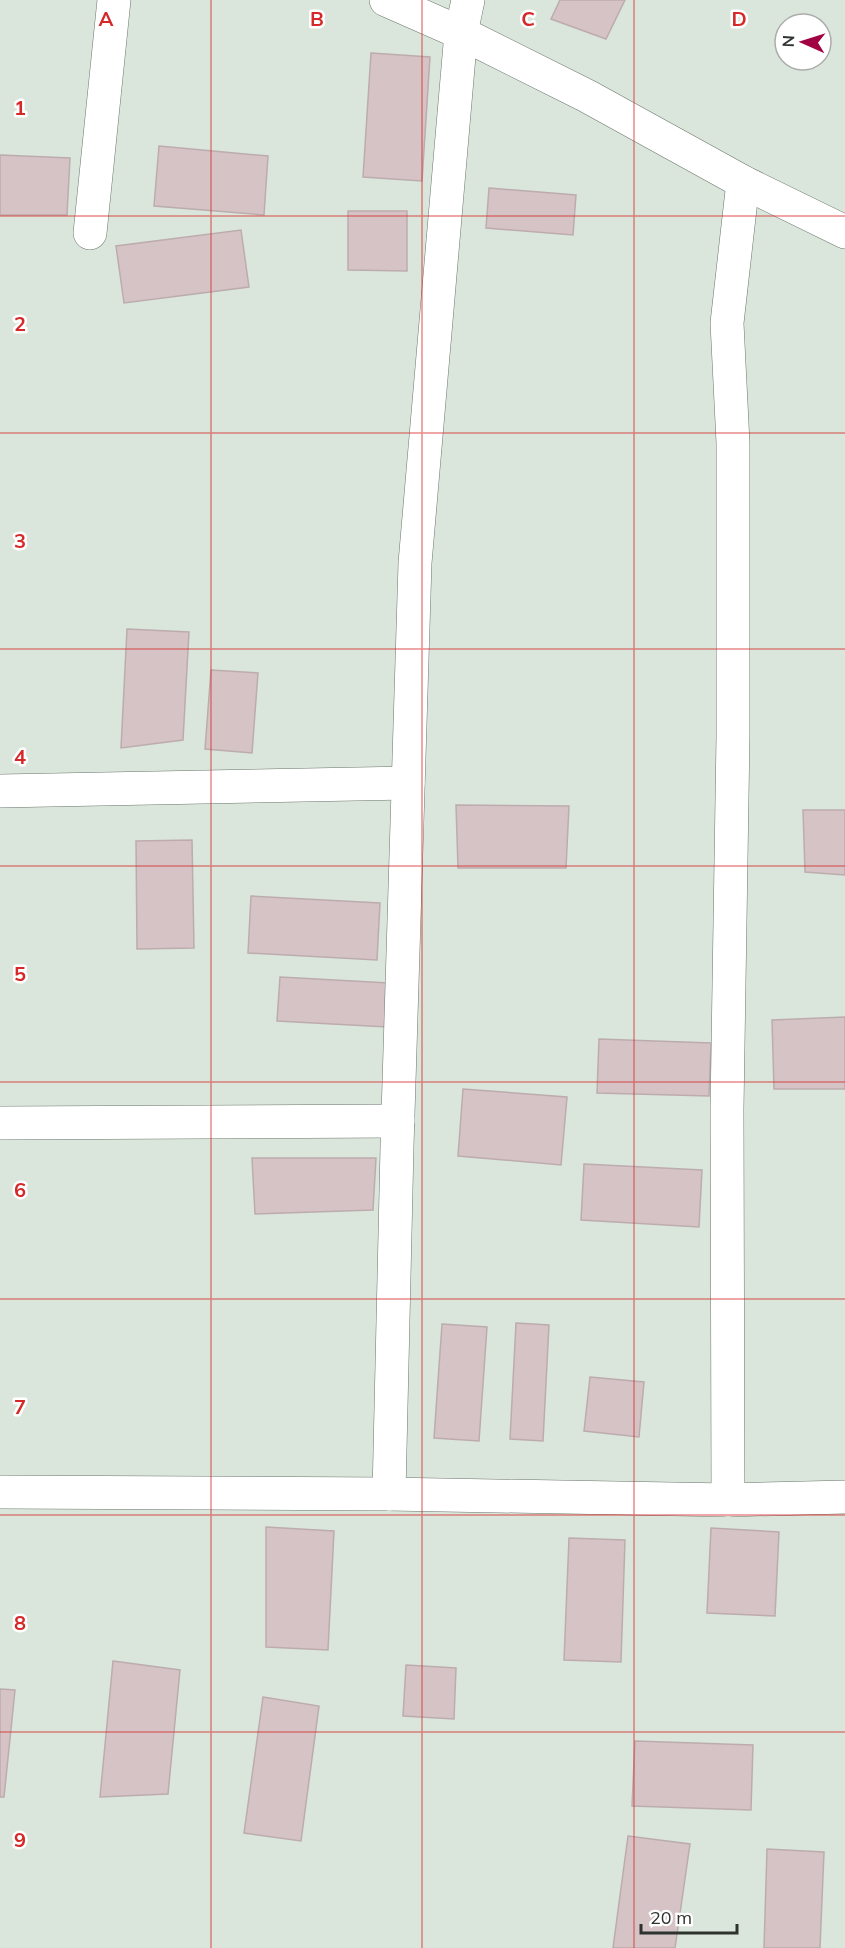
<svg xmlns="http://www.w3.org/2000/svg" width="845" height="1948" font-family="Mulish,sans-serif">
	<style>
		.building { fill: #d5c3c6; stroke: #bdacae; stroke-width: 1.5 }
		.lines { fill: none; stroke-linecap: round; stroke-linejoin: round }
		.minor-casing { stroke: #6b766c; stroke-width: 34 }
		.minor { stroke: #fff; stroke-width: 33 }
		.grid { fill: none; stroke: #d62828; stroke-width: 1.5; stroke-opacity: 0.55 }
		.grid-label { font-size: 20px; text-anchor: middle; font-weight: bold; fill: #d62828; stroke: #fff; stroke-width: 5; stroke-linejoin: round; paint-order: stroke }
	</style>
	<rect width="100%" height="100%" fill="#dae6db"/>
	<g class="building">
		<path d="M560 0H625L606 39 551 19Z"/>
		<path d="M371 53 430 57 422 181 363 177Z"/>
		<path d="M159 146 268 156 264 215 154 206Z"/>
		<path d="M0 155 70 158 67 215H0Z"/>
		<path d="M489 188 576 195 573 235 486 228Z"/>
		<path d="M348 211H407V271L348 270Z"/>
		<path d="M241 230 249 287 124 303 116 246Z"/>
		<path d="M127 629 189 632 183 740 121 748Z"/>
		<path d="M211 670 258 673 252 753 205 749Z"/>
		<path d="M456 805 569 806 566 868H458Z"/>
		<path d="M803 810H845V875L805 872Z"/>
		<path d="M192 840 194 948 137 949 136 841Z"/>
		<path d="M251 896 380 903 377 960 248 953Z"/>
		<path d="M280 977 389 983 387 1027 277 1021Z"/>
		<path d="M845 1017V1089H774L772 1020Z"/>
		<path d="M599 1039 711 1043 709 1096 597 1093Z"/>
		<path d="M463 1089 567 1097 561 1165 458 1156Z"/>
		<path d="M252 1158H376L373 1210 255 1214Z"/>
		<path d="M584 1164 702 1170 699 1227 581 1220Z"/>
		<path d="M516 1323 549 1325 543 1441 510 1439Z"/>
		<path d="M442 1324 487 1327 479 1441 434 1438Z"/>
		<path d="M590 1377 644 1382 639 1437 584 1431Z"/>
		<path d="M266 1527 334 1531 328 1650 266 1647Z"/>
		<path d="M711 1528 779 1532 775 1616 707 1613Z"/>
		<path d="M569 1538 625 1540 621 1662 564 1660Z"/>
		<path d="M113 1661 180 1670 168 1794 100 1797Z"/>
		<path d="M406 1665 456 1668 454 1719 403 1716Z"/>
		<path d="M0 1689 15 1690 4 1797H0Z"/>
		<path d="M263 1697 319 1706 301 1841 244 1833Z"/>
		<path d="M635 1741 753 1745 751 1810 632 1806Z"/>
		<path d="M628 1836 690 1844 675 1948H613Z"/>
		<path d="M767 1849 824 1852 820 1948H764Z"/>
	</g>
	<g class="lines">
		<g class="minor-casing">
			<g id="minor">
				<path d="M386 0 461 33 587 96 743 182 845 232"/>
				<path d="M90 233 114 0"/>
				<path d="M0 791 408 783"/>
				<path d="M0 1123 398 1121"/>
				<path d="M0 1492 389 1494 728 1500 845 1497"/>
				<path d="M389 1494 397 1147 415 563 461 33 468 0"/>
				<path d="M728 1500 727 1109 733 736V443L727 323 743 182"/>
			</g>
		</g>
		<use href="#minor" class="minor"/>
	</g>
	<path class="grid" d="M211 0V1948M422 0V1948M634 0V1948M0 216H845M0 433H845M0 649H845M0 866H845M0 1082H845M0 1299H845M0 1515H845M0 1732H845"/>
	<g class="grid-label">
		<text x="106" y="26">A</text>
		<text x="317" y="26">B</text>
		<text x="528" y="26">C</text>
		<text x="739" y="26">D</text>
		<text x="20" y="115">1</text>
		<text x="20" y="331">2</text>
		<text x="20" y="548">3</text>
		<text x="20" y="764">4</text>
		<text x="20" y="981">5</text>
		<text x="20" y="1197">6</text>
		<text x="20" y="1414">7</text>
		<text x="20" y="1630">8</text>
		<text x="20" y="1847">9</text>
	</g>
	<g transform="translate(803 42) rotate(273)"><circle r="28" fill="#ffffff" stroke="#abadac" stroke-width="1.5"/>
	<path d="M0-4.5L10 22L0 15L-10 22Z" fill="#a00242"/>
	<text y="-9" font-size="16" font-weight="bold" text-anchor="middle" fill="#2e332f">N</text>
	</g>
	<path d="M641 1924v9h96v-9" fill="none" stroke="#2e332f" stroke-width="3"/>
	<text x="650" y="1924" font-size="18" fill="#2e332f" stroke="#ffffff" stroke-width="4.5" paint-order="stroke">20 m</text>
</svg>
